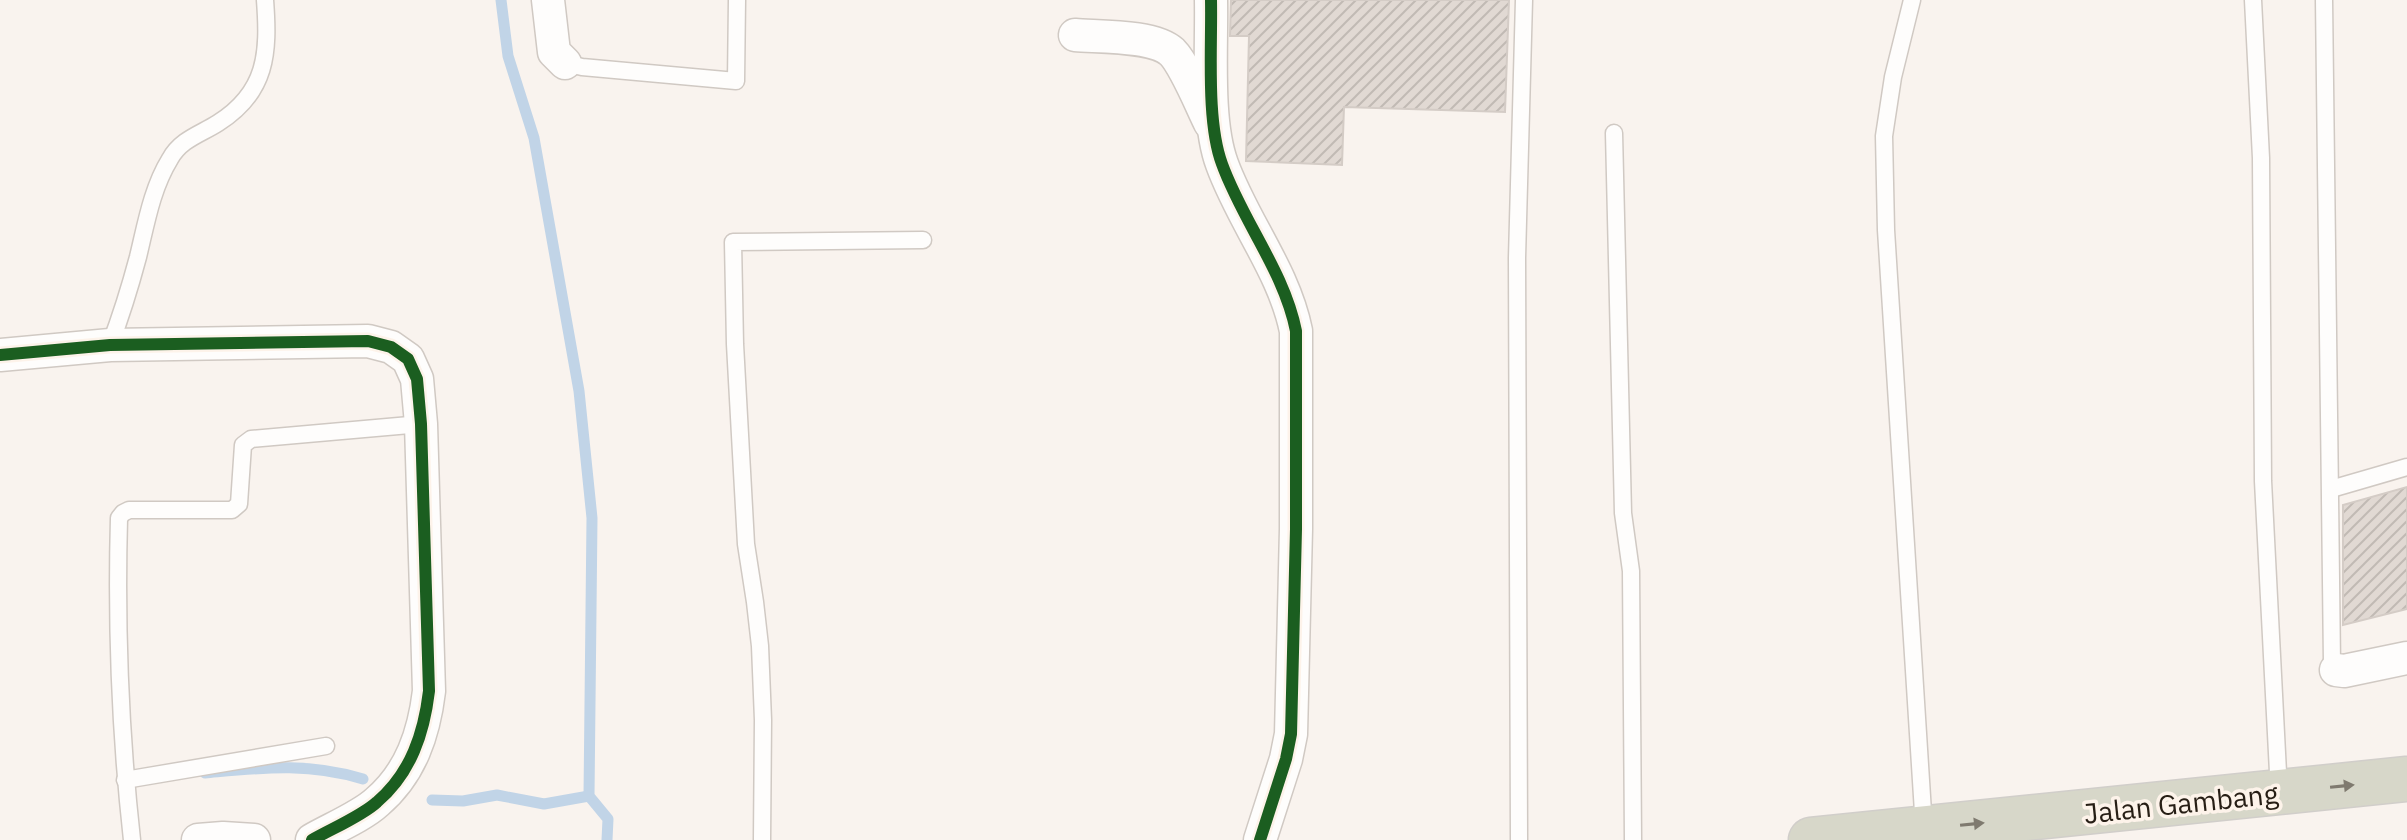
<svg xmlns="http://www.w3.org/2000/svg" width="2407" height="840" font-family="'IBM Plex Sans',sans-serif">
	<style>
		.lines { fill: none; stroke-linecap: round; stroke-linejoin: round }
		.stream { stroke: #c1d4e7; stroke-width: 11 }
		.building { fill: url(#building-hatch); stroke: #d4ccc6; stroke-width: 2 }
		.lane-casing { stroke: #d0c9c3; stroke-width: 19 }
		.street-casing { stroke: #d0c9c3; stroke-width: 35 }
		.highway-casing { stroke: #d1ceca; stroke-width: 47 }
		.lane { stroke: #fefdfc; stroke-width: 16 }
		.street { stroke: #fefdfc; stroke-width: 32 }
		.highway { stroke: #d7d7c9; stroke-width: 44 }
		.cycleway-casing { stroke: #fdf3ea; stroke-width: 17 }
		.cycleway { stroke: #1b5e20; stroke-width: 12 }
		.oneway { fill: #7f7a6f }
		.labels { text-anchor: middle; dominant-baseline: central; stroke-width: 7; stroke-linejoin: round; paint-order: stroke }
		.street-label { font-size: 28px; fill: #271e15; stroke: #fdf3ea }
	</style>
	<defs>
		<pattern id="building-hatch" width="6" height="6" patternUnits="userSpaceOnUse" patternTransform="scale(2)"><rect width="6" height="6" fill="#e1d9d3"/><path d="M-1 1l2-2M0 6l6-6M5 7l2-2" fill="none" stroke="#c1bab4"/></pattern>
	</defs>
	<rect width="100%" height="100%" fill="#f9f3ee"/>
	<g class="lines">
		<g class="stream">
			<path d="M501 0 508 56 534 138 579 391 592 518 589 796 608 819 607 840"/>
			<path d="M205 773C261 768 307 762 363 779"/>
			<path d="M432 800 463 801 497 795 544 804 589 796"/>
		</g>
	</g>
	<g class="building">
		<path d="M1231 0H1509L1505 112 1344 107 1342 165 1246 161 1249 36H1230Z"/>
		<path d="M2407 487V609L2343 625V505Z"/>
	</g>
	<g class="lines">
		<g class="lane-casing">
			<g id="lane">
				<path d="M1912 0 1893 77 1884 136 1886 230 1924 828"/>
				<path d="M2253 0 2261 158 2263 481 2279 792"/>
				<path d="M2324 0 2332 663 2336 670"/>
				<path d="M565 63 582 67 736 81 737 0"/>
				<path d="M1614 133 1623 513 1631 571 1633 840"/>
				<path d="M110 345C121 316 130 287 138 257 146 224 152 188 170 159 181 139 201 134 218 123 267 92 269 53 265 0"/>
				<path d="M2331 489 2407 467"/>
				<path d="M125 780 326 746"/>
				<path d="M132 840C120 732 116 626 119 518L123 513 129 510H232L239 504 243 445 251 439 421 424"/>
				<path d="M762 840 763 720 760 646 755 602 746 544 735 344 733 242 923 240"/>
				<path d="M1519 840 1517 258 1524 0"/>
			</g>
		</g>
		<g class="street-casing">
			<g id="street">
				<path d="M548 0 554 52 565 63"/>
				<path d="M1211 0C1212 47 1206 121 1222 164 1243 222 1284 271 1296 331V529L1291 734 1286 759 1260 840"/>
				<path d="M1075 35C1099 37 1154 35 1172 52 1185 65 1201 105 1210 123"/>
				<path d="M0 355 110 345 368 341 391 347 408 359 417 379 421 424 429 691C424 733 411 773 377 802 362 816 331 829 312 840"/>
				<path d="M2336 670 2344 671 2407 658"/>
				<path d="M198 840 223 838 254 840"/>
			</g>
		</g>
		<g class="highway-casing">
			<path id="highway" d="M1811 840 2407 779"/>
		</g>
		<use href="#lane" class="lane"/>
		<use href="#street" class="street"/>
		<use href="#highway" class="highway"/>
		<g class="cycleway-casing">
			<g id="cycleway">
				<path d="M1211 0C1212 47 1206 121 1222 164 1243 222 1284 271 1296 331V529L1291 734 1286 759 1260 840"/>
				<path d="M0 355 110 345 368 341 391 347 408 359 417 379 421 424 429 691C424 733 411 773 377 802 362 816 331 829 312 840"/>
			</g>
		</g>
		<use href="#cycleway" class="cycleway"/>
	</g>
	<defs><path id="oneway-solid" d="M-6-.8H1V-3.2L6.5 0L1 3.2V.8H-6Z" transform="scale(2)"/></defs>
	<g class="oneway">
		<use href="#oneway-solid" transform="translate(2342 786) rotate(-6)"/>
		<use href="#oneway-solid" transform="translate(1972 824) rotate(-6)"/>
	</g>
	<g class="labels">
		<g class="street-label">
			<text transform="translate(2181 803) rotate(-6)">Jalan Gambang</text>
		</g>
	</g>
</svg>
